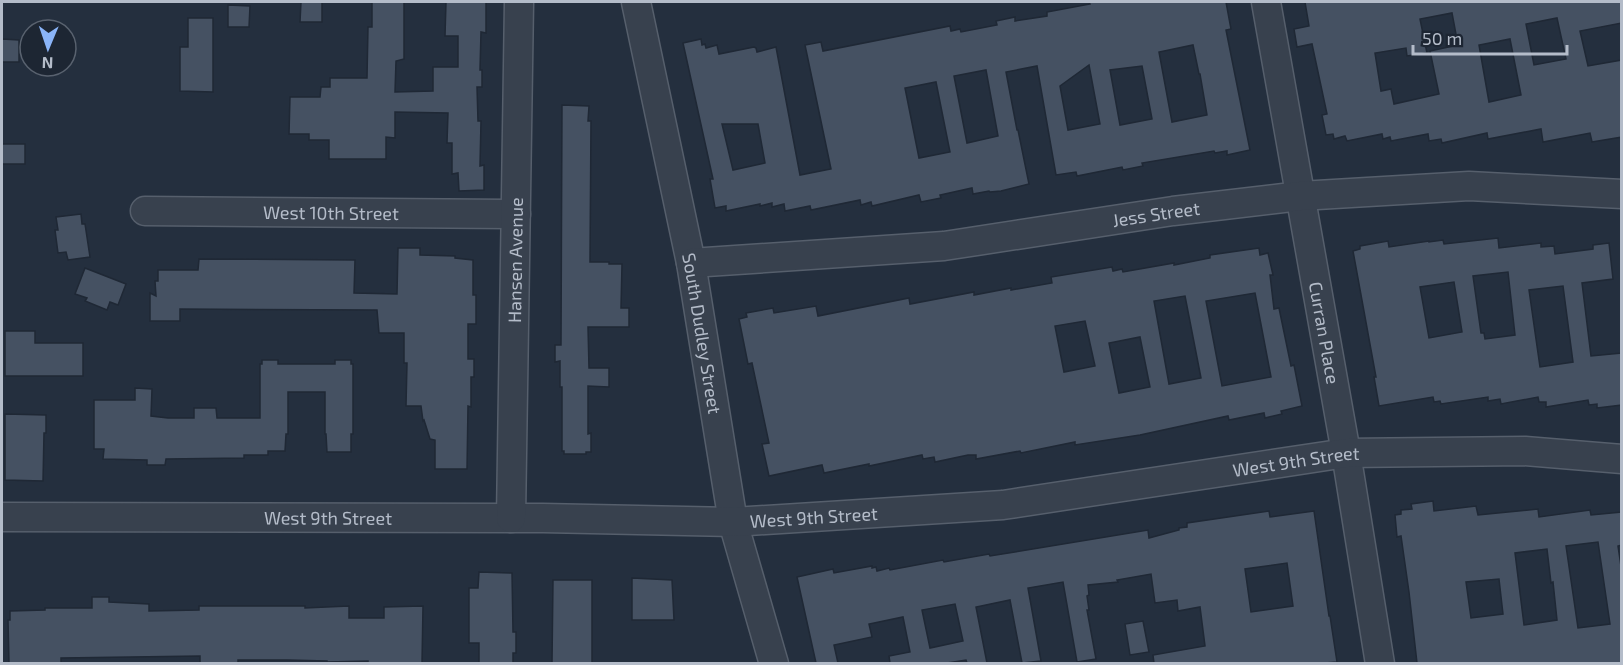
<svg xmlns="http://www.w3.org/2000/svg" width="1623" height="665" font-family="'Exo 2',sans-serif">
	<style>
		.building { fill: #455162; stroke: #1f2835; stroke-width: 1.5; fill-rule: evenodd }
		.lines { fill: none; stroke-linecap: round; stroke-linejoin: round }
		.minor-casing { stroke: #565f6c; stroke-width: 31 }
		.minor { stroke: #38414e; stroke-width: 28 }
		.labels { text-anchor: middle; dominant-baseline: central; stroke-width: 5; stroke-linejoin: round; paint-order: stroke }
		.street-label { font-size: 18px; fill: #b4bcc9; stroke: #1d2633 }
	</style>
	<rect width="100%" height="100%" fill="#242f3e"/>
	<g class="building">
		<path d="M301 2H322V22H300Z"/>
		<path d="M372 2H404V59L396 61 395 92 433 91V67H458V36H445L446 2H486V33L481 32 480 70H482V87H477L478 121H481L480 166 484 165V190L459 191 458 173 452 174V143H447L448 113 395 112V138L386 137V159H329V140H309V134H289L290 97H320L321 87H330V78H367L368 27H372Z"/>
		<path d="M1089 2H1226L1231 29 1226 30 1250 150 1227 155V151L1215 153 1214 151 1142 163 1143 166 1123 170 1122 167 1077 176 1076 172 1056 175 1037 66 1006 72 1017 130H1018L1029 184 1001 191 990 192 989 191 973 194 972 188 940 195 941 198 921 202 919 195 872 206 871 202 861 205 860 200 811 210 810 206 785 211 784 204 772 207V203L760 206V204L726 211V206L715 208 710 179H713L683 43 701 39 702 45 705 44 706 48 717 45 719 54 754 47 756 48 757 52 776 47 800 175 831 169 805 45 821 42 823 51 950 26 951 31 960 29 961 32 997 25 996 21 1015 17V21L1047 16V12L1090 4ZM1193 45 1199 74H1200L1207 115 1172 122 1159 52ZM1089 65 1100 124 1068 130 1060 86ZM1142 66 1152 119 1120 125 1110 70ZM986 70 998 136 967 143 954 76ZM936 82 950 152 919 158 905 88ZM722 124H758L765 163 733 170Z"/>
		<path d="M1305 2H1622V23L1580 31 1588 66 1622 60V137L1592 142 1590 133 1543 142 1541 129 1488 139 1487 133 1442 143 1441 139 1429 141 1428 134 1391 141 1390 137 1383 139 1382 134 1347 141 1345 136 1334 139 1333 134 1326 135 1322 115 1327 114 1312 44 1297 47 1294 29 1309 26ZM1452 13 1458 45 1430 51 1439 94 1394 104 1391 89 1381 91 1375 53 1406 48 1407 56 1427 53 1420 19ZM1557 18 1566 59 1534 65 1526 24ZM1510 39 1521 95 1489 102 1479 45Z"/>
		<path d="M228 5 250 6 249 27H228Z"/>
		<path d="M188 18H213V92L180 91V47H188Z"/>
		<path d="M2 39 19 40V62H2Z"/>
		<path d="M562 105 589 106 588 121H591L590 262H609V264H622L621 308H629V327H588L589 368H609V387L588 386V434L591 433V452H586V454H564V451H562V387H560V361L555 362V345H561Z"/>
		<rect x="2" y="144" width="23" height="20"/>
		<path d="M81 214 82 224H85L90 257 68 260 66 252 58 253 55 230H58L56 217Z"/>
		<path d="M1498 238 1499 248 1541 243V247L1554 246 1555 254 1593 249V245L1609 243 1613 279 1582 283 1591 356 1622 353V405L1597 408V404L1589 405 1588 400 1546 407V402H1539L1538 397 1501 404 1500 399 1488 401V397L1441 404 1440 401 1434 402 1433 397 1379 406 1374 377H1376L1353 251 1360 249V246L1388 241 1389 247 1429 241V242L1443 240 1444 244ZM1508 272 1515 335 1485 339 1484 333H1481L1473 276ZM1454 282 1462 332 1429 338 1420 287ZM1563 286 1573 362 1540 367 1529 290Z"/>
		<path d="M398 248H420V255L455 256V258L473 260V295H476V324H468V359H474V377H471V407L468 406 467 469H435V440L430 439 424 420 423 421 421 406H406L407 363H404V333H379L377 310 180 309V321H150V293L156 296 155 281H158V270H198L199 259 355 260 354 293 397 294Z"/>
		<path d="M1259 248 1260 255 1268 253 1273 275H1270L1274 309 1279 308 1291 366 1294 365 1302 406 1281 411 1282 414 1265 418 1264 413 1229 420 1228 416 1140 435 1075 445V442L1021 453 1020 451 976 459V455H968L935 462 934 457 923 459 922 455 869 466V464L824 473 822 465 769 476 762 444 769 443 752 363 748 364 739 319 747 317 746 313 773 308 774 313 816 306 818 316 909 298 910 304 974 292V295L1011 288V290L1052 283 1051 277 1112 267 1113 271 1122 269 1123 272 1174 263V265L1210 258V255ZM1255 293 1271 377 1222 386 1206 301ZM1185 296 1201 378 1169 384 1154 301ZM1085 321 1095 366 1064 372 1055 326ZM1140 337 1150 387 1119 393 1109 343Z"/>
		<path d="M85 268 126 284 118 305 110 302 107 310 85 301 87 298 75 294Z"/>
		<path d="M5 331H35V343H83V376H5Z"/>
		<path d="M262 360H278V364H335V360H351V364H353V434H351V452H327L326 434H325V392H288V434H286L285 451H268V455H244V458L166 459 165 465H147V460L103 459 104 449H94V400H135V388L152 389 151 416 168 418H194V408H216L217 418H260V364H262Z"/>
		<path d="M5 414 46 415V433H44L43 481 5 480Z"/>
		<path d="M1433 501 1434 511 1476 506 1478 515 1538 509 1539 517 1590 510 1591 515 1622 512V545L1618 546 1622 573V663H1417L1409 592 1401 536 1397 537 1395 515 1401 514V510L1412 509 1411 504ZM1598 542 1610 624 1578 628 1566 546ZM1547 549 1551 583 1553 582 1557 620 1524 625 1515 553ZM1499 579 1503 614 1471 618 1466 582Z"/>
		<path d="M1269 511 1270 517 1314 511 1329 616H1330L1337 662 1325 663H1154L1153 655 1205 646 1200 607 1178 611 1177 600 1155 603 1151 574 1117 580 1118 582 1088 585 1089 595 1087 596 1089 610H1087L1096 659 1077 662 1063 582 1028 588 1041 661 1022 663 1010 600 976 607 987 663H967L966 660 947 663H890L889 656 910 652 903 617 869 624 872 637 834 645 838 663H816L797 577 833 569 834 573 872 566V568L876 567 877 571 889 568 890 570 943 560 944 562 989 554 990 556 1148 530 1149 538 1179 530V528L1187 527V523ZM1287 563 1293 606 1251 612 1245 569ZM955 604 963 641 930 648 922 610Z"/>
		<path d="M479 572 512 573 513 632H516V653H513V663H479V643H469V588H478Z"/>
		<path d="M632 578 672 580 674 620H632Z"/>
		<path d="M553 580H592V663H552Z"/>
		<path d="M92 597H109V602L149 604V611L199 610V606H305V608L349 606V618H384V607L423 606 422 663H368V661L327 662V661L287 660H238V663H200V656L61 658V663H9L8 620H10V611L45 610V608H92Z"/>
		<path d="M1143 621 1149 652 1130 655 1125 624Z"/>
	</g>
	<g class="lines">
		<g class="minor-casing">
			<g id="minor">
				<path id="s1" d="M636 2 691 263 733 522 774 664"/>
				<path id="s2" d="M1266 2 1346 453 1380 664"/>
				<path id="s3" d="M145 211 516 214"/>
				<path id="s4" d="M691 263 944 246 1173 211 1300 196 1469 186 1622 194"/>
				<path id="s5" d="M2 517 543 518 733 522 1003 505 1346 453 1525 451 1622 459"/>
				<path id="s6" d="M511 518 519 2"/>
			</g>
		</g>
		<use href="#minor" class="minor"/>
	</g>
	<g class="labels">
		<g class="street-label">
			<text stroke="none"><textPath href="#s3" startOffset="186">West 10th Street</textPath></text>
			<text stroke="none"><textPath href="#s4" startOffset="468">Jess Street</textPath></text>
			<text stroke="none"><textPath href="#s6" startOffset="258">Hansen Avenue</textPath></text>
			<text stroke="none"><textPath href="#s2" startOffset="336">Curran Place</textPath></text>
			<text stroke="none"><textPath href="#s1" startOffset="338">South Dudley Street</textPath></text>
			<text stroke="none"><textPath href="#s5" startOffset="1298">West 9th Street</textPath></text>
			<text stroke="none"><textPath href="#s5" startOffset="812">West 9th Street</textPath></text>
			<text stroke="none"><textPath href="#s5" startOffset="326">West 9th Street</textPath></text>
		</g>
	</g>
	<rect width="1623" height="665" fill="none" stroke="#b4bcc9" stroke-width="6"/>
	<g transform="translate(48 48) rotate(182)"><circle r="28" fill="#1d2633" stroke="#59626f" stroke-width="1.5"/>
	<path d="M0-4.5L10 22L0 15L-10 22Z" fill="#8ab4f8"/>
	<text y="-9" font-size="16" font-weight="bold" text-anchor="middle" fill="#b4bcc9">N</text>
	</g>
	<path d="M1413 45v9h154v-9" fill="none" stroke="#b4bcc9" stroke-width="3"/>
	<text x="1422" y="45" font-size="18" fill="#b4bcc9" stroke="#1d2633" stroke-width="4.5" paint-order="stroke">50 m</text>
</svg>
